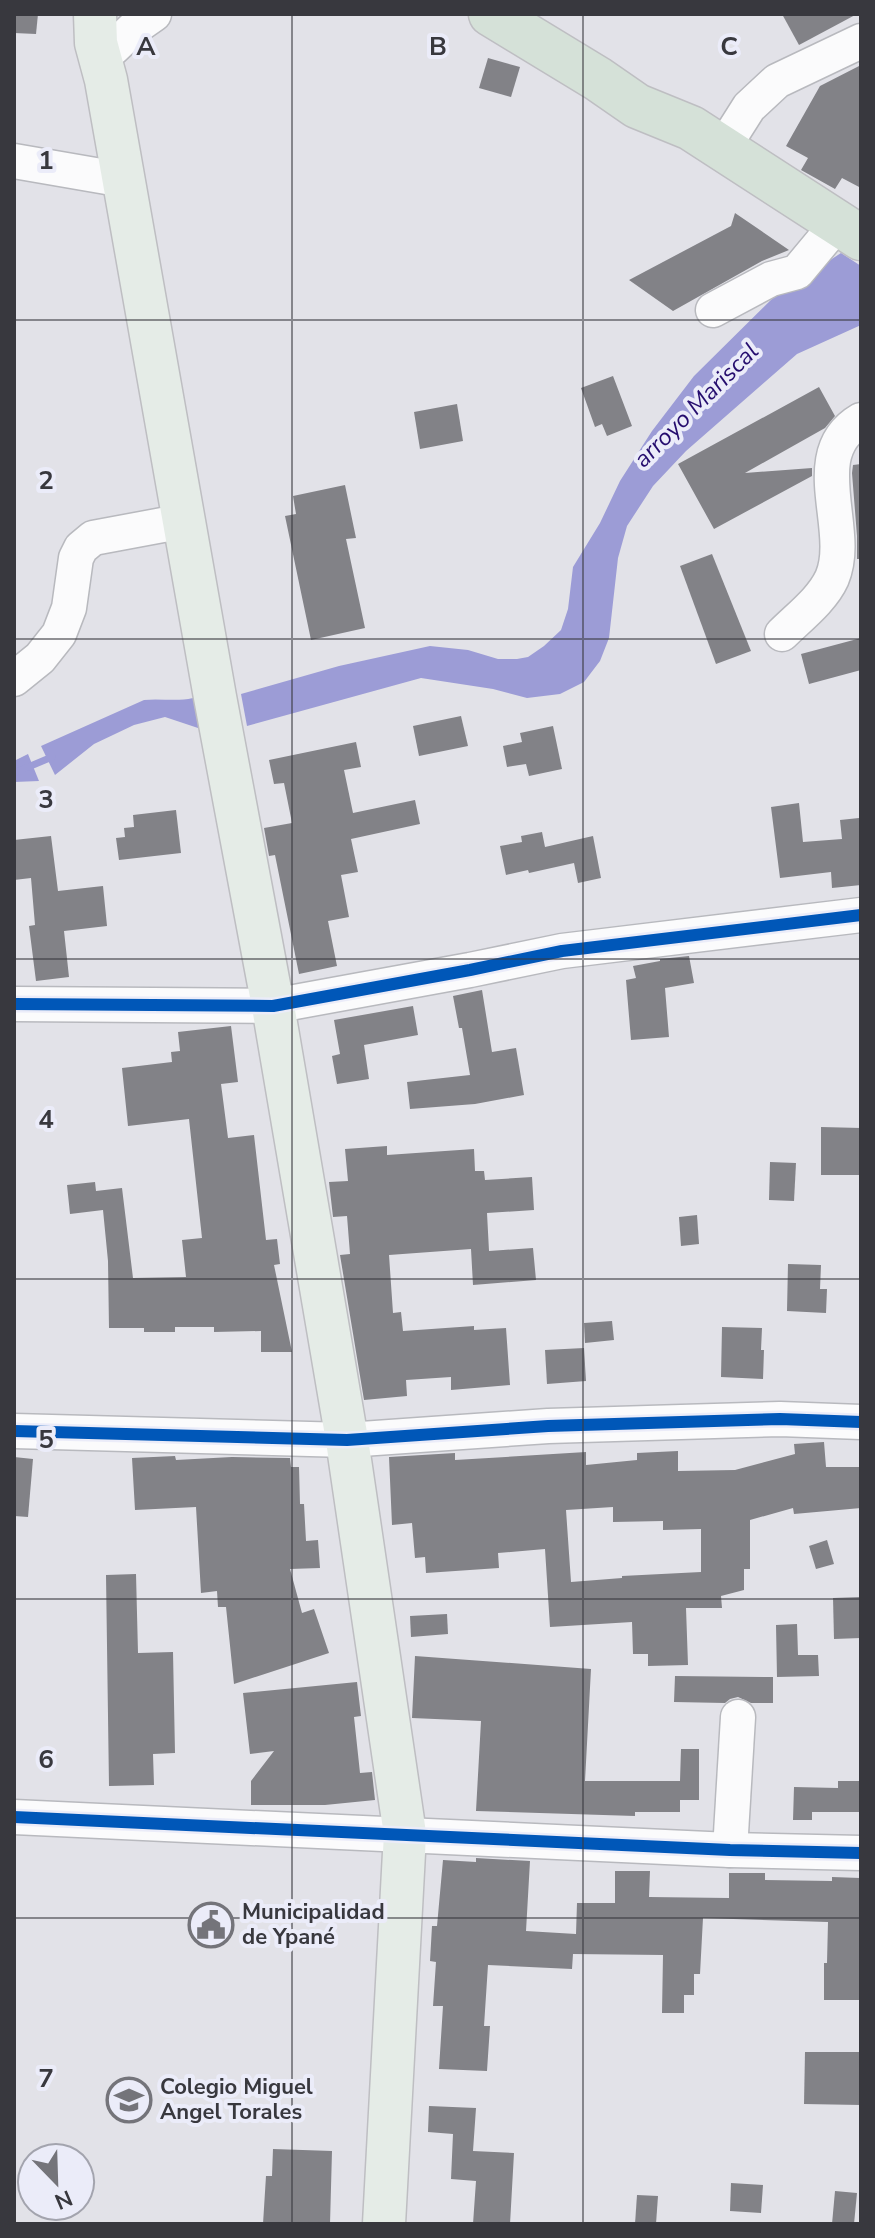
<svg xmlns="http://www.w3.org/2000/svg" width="875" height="2238" font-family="'Nunito Sans',sans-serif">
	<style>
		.water { fill: #9c9cd6 }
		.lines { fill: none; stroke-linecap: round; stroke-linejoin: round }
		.stream { stroke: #9c9cd6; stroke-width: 7 }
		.building { fill: #828287; fill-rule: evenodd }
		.minor-casing { stroke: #b8b9be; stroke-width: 37 }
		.major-casing { stroke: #bebec2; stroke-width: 45 }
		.highway-casing { stroke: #bebec2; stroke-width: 47 }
		.minor { stroke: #fbfbfc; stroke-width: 34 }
		.major { stroke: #e5ece7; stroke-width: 42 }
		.highway { stroke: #d5e1d8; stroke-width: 44 }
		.cycleway-casing { stroke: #ebecf9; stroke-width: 17 }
		.cycleway { stroke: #0057b8; stroke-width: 12 }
		.grid { fill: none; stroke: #38383e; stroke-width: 2; stroke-opacity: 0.55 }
		.labels { text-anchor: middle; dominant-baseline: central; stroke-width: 8; stroke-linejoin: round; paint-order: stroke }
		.poi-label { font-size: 22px; font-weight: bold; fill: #38383e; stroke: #ebecf9; text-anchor: start }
		.water-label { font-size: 24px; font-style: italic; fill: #250d6e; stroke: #ebecf9 }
		.grid-label { font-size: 26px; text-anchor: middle; font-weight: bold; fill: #38383e; stroke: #ebecf9; stroke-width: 8; stroke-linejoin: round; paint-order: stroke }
	</style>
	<rect width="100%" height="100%" fill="#e2e2e8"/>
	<g class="water">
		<path d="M841 253 861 266V325L797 354 686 451 653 486 627 526 618 558 609 638 600 661 584 682 560 694 527 698 493 689 421 678 247 726 241 694 339 666 430 646 468 650 498 659H517L528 657 544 646 561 630 568 609 573 567 600 523 620 481 652 431 694 376 775 296Z"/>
		<path d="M193 698 201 729 165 717 134 725 94 744 55 775 41 746 144 700C161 698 176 702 193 698Z"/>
		<path d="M28 754 39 781 14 782V761Z"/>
	</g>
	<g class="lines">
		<path class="stream" d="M14 773 52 757"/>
	</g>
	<g class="building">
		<path d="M14 14H38L36 34 14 33Z"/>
		<path d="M782 14H857L799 45Z"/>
		<path d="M488 58 520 67 511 97 479 88Z"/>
		<path d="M861 65V188L842 178 835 189 801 170 808 158 786 146 820 86Z"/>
		<path d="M735 213 789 250 762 261 673 311 629 280 731 226Z"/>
		<path d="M613 376 632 426 607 436 602 424 595 427 581 388Z"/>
		<path d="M819 387 835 416 825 428 745 473 812 468V476L714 529 678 464Z"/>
		<path d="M457 404 463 441 420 449 414 412Z"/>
		<path d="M861 464V559H857V536L852 473 853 465Z"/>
		<path d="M345 485 356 538 346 539 365 628 311 640 285 516 296 514 293 496Z"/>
		<path d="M712 554 751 651 716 664 680 566Z"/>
		<path d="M861 638V670L809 684 801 654Z"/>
		<path d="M461 716 468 746 419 756 413 726Z"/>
		<path d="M553 726 562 769 529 776 526 764 507 767 503 746 522 742 520 733Z"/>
		<path d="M356 742 361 767 344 770 353 813 415 800 420 824 351 839 358 872 341 875 349 917 328 921 337 966 299 974 275 855 269 856 264 828 292 823 284 783 274 784 269 760Z"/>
		<path d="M799 803 803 842 842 839 840 820 859 818 861 885 832 888 831 872 780 878 771 807Z"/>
		<path d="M176 810 181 853 119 860 116 838 125 837 124 828 134 827 133 815Z"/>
		<path d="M542 832 545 847 593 836 601 878 578 883 574 863 529 873 528 870 506 875 500 846 522 842 521 836Z"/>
		<path d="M51 836 58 891 103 886 107 926 64 931 69 977 36 981 29 926 35 925 31 878 14 880V840Z"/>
		<path d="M689 956 694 983 665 988 669 1037 631 1040 626 980 636 978 633 966 660 961V959Z"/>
		<path d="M482 990 492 1052 516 1048 524 1095 475 1104 410 1109 407 1082 470 1075 462 1028H459L453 996Z"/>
		<path d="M413 1006 418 1035 364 1045 369 1079 337 1084 332 1056 340 1054 334 1020Z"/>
		<path d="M231 1026 238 1082 221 1084 228 1138 254 1135 266 1240 277 1239 280 1264 274 1265 292 1352H261V1331L214 1332V1327H175V1332H144V1328H109L108 1261 103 1210 70 1214 67 1185 95 1182 96 1191 122 1188 133 1278 186 1277 182 1240 202 1238 189 1119 128 1126 122 1068 172 1062 171 1052 180 1051 178 1032Z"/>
		<path d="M821 1127 861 1128V1175H821Z"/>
		<path d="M387 1146V1155L474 1149 475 1171H484L485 1180 532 1177 534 1210 487 1213 489 1251 533 1248 536 1280 473 1285 471 1249 389 1255 393 1313 401 1312 403 1331 474 1326V1330L506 1328 510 1385 451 1390V1377L406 1380 407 1396 364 1400 340 1255 350 1254 347 1216 333 1217 329 1182 348 1181 345 1149Z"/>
		<path d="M770 1162 796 1163 794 1201 769 1200Z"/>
		<path d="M697 1215 699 1244 681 1246 679 1217Z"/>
		<path d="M788 1264 821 1265 820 1289H827L826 1313 787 1311Z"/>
		<path d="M612 1321 614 1340 585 1343 584 1323Z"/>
		<path d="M722 1327 762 1328 761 1350H764L763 1379 721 1377Z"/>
		<path d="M584 1348 586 1381 547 1384 545 1350Z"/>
		<path d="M824 1442 826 1467H861V1508L794 1514 793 1508 750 1520V1569H744V1590L721 1596 722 1608H686L688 1665 648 1666V1654H633L632 1622 550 1627 545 1549 498 1553 499 1568 426 1573 425 1557 415 1558 412 1523 392 1525 389 1457 455 1453V1460L586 1452V1465L637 1460V1453L678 1451V1471L735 1470 795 1454 794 1444ZM613 1507V1522L663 1521V1530L701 1529V1572L622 1576V1578L571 1582 566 1510Z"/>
		<path d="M175 1456 176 1460 232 1457 290 1458 291 1467H299L300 1504H304L306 1541 318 1540 320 1568 290 1569 302 1613 314 1609 329 1653 234 1684 226 1607H218L217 1591 201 1593 196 1507 135 1510 132 1458Z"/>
		<path d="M14 1457 33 1459 28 1517 14 1516Z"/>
		<path d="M827 1540 834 1564 816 1569 809 1546Z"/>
		<path d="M136 1574 138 1653 173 1652 175 1753 153 1754 154 1785 109 1786 106 1575Z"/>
		<path d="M861 1597V1638L834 1639 833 1598Z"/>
		<path d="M447 1614 448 1634 411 1637 410 1616Z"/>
		<path d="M797 1624 798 1655H818L819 1676 777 1677 776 1625Z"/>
		<path d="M415 1656 591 1669 585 1781H680L681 1749H699V1800H680V1812H635V1816L476 1811 481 1721 412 1718Z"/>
		<path d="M675 1676 773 1677V1703H751L738 1697 730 1699 725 1703 674 1702Z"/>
		<path d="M357 1682 361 1716 354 1717 360 1773 372 1772 375 1800 325 1805H251V1781L274 1751 250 1754 243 1693Z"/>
		<path d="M838 1781H861V1812H812V1820H793L794 1787 838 1788Z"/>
		<path d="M476 1858 530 1861 526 1931 576 1934 577 1903H615V1871H650L649 1897 729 1898V1873H765V1880L832 1881V1877L860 1878 861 2000H824V1963H827L828 1922 703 1918 700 1974H694V1995H684V2013H662L663 1955 573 1954 572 1969 488 1965 484 2026H490L487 2071 439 2069 443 2006H433L436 1962 430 1961 432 1926H437L443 1860 476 1862Z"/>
		<path d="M805 2052H861V2105L804 2104Z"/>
		<path d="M429 2106 476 2108 473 2151 514 2153 510 2224H473L476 2181 451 2179 453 2134 428 2132Z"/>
		<path d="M273 2149 332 2151 330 2224H263L266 2176H272Z"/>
		<path d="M731 2183 763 2185 761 2213 730 2211Z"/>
		<path d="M835 2191 857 2193 854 2224H832Z"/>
		<path d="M637 2195 658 2196 656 2224H635Z"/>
	</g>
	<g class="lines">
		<g class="minor-casing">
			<g id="minor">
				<path d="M113 48 134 28 154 14"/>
				<path d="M723 148 749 107 777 81 861 41"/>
				<path d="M14 161 124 180"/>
				<path d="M713 310 771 279 797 272 837 224"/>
				<path d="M782 634C799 617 822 600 832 578 853 529 803 454 861 420"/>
				<path d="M14 679 40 658 59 634 69 608 76 558 81 548 93 538 184 521"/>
				<path d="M14 1004 273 1006 470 970 562 951 861 915"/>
				<path d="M14 1431 347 1440 548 1426 780 1419 861 1422"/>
				<path d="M14 1817 730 1850 861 1853"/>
				<path d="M730 1850 738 1717"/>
			</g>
		</g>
		<g class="major-casing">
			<path id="major" d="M95 14 96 43 106 80 215 697 273 1006 347 1440 405 1834 384 2224"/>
		</g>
		<g class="highway-casing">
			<path id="highway" d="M491 14 598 79 637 106 691 128 861 238"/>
		</g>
		<use href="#minor" class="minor"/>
		<use href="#major" class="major"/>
		<use href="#highway" class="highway"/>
		<g class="cycleway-casing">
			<g id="cycleway">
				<path d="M14 1004 273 1006 470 970 562 951 861 915"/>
				<path d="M14 1431 347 1440 548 1426 780 1419 861 1422"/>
				<path d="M14 1817 730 1850 861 1853"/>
			</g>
		</g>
		<use href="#cycleway" class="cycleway"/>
	</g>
	<path class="grid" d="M292 14V2224M583 14V2224M14 320H861M14 639H861M14 959H861M14 1279H861M14 1599H861M14 1918H861"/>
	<defs>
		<g id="civic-ring" transform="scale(2.3)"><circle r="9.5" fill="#ebecf9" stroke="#74747a" stroke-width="1.5"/><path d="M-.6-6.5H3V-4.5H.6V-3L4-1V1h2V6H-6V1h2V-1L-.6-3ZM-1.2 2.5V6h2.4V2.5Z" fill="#74747a"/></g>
		<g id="university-ring" transform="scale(2.3)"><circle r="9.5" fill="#ebecf9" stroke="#74747a" stroke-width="1.5"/><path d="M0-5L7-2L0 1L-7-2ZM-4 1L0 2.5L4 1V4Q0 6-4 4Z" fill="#74747a"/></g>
	</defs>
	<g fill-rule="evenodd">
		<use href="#civic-ring" x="211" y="1925"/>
		<use href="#university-ring" x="129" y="2100"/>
	</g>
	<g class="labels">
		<g class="poi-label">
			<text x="242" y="1912">Municipalidad<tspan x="242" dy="25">de Ypané</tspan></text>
			<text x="160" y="2087">Colegio Miguel<tspan x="160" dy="25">Angel Torales</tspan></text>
		</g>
		<g class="water-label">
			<text transform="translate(696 405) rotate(-45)">arroyo Mariscal</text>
		</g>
	</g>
	<g class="grid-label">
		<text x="146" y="55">A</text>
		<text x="438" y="55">B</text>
		<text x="729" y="55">C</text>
		<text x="46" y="169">1</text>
		<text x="46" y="489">2</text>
		<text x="46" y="808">3</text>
		<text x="46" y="1128">4</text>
		<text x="46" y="1448">5</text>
		<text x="46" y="1768">6</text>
		<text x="46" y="2087">7</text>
	</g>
	<rect width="875" height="2238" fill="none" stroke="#38383e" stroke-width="32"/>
	<g transform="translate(56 2182) rotate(157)"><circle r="38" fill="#ebecf9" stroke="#a3a4ae" stroke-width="2"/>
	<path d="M0-6L14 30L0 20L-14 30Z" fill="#74747a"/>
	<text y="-12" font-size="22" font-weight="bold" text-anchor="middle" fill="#38383e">N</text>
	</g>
</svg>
